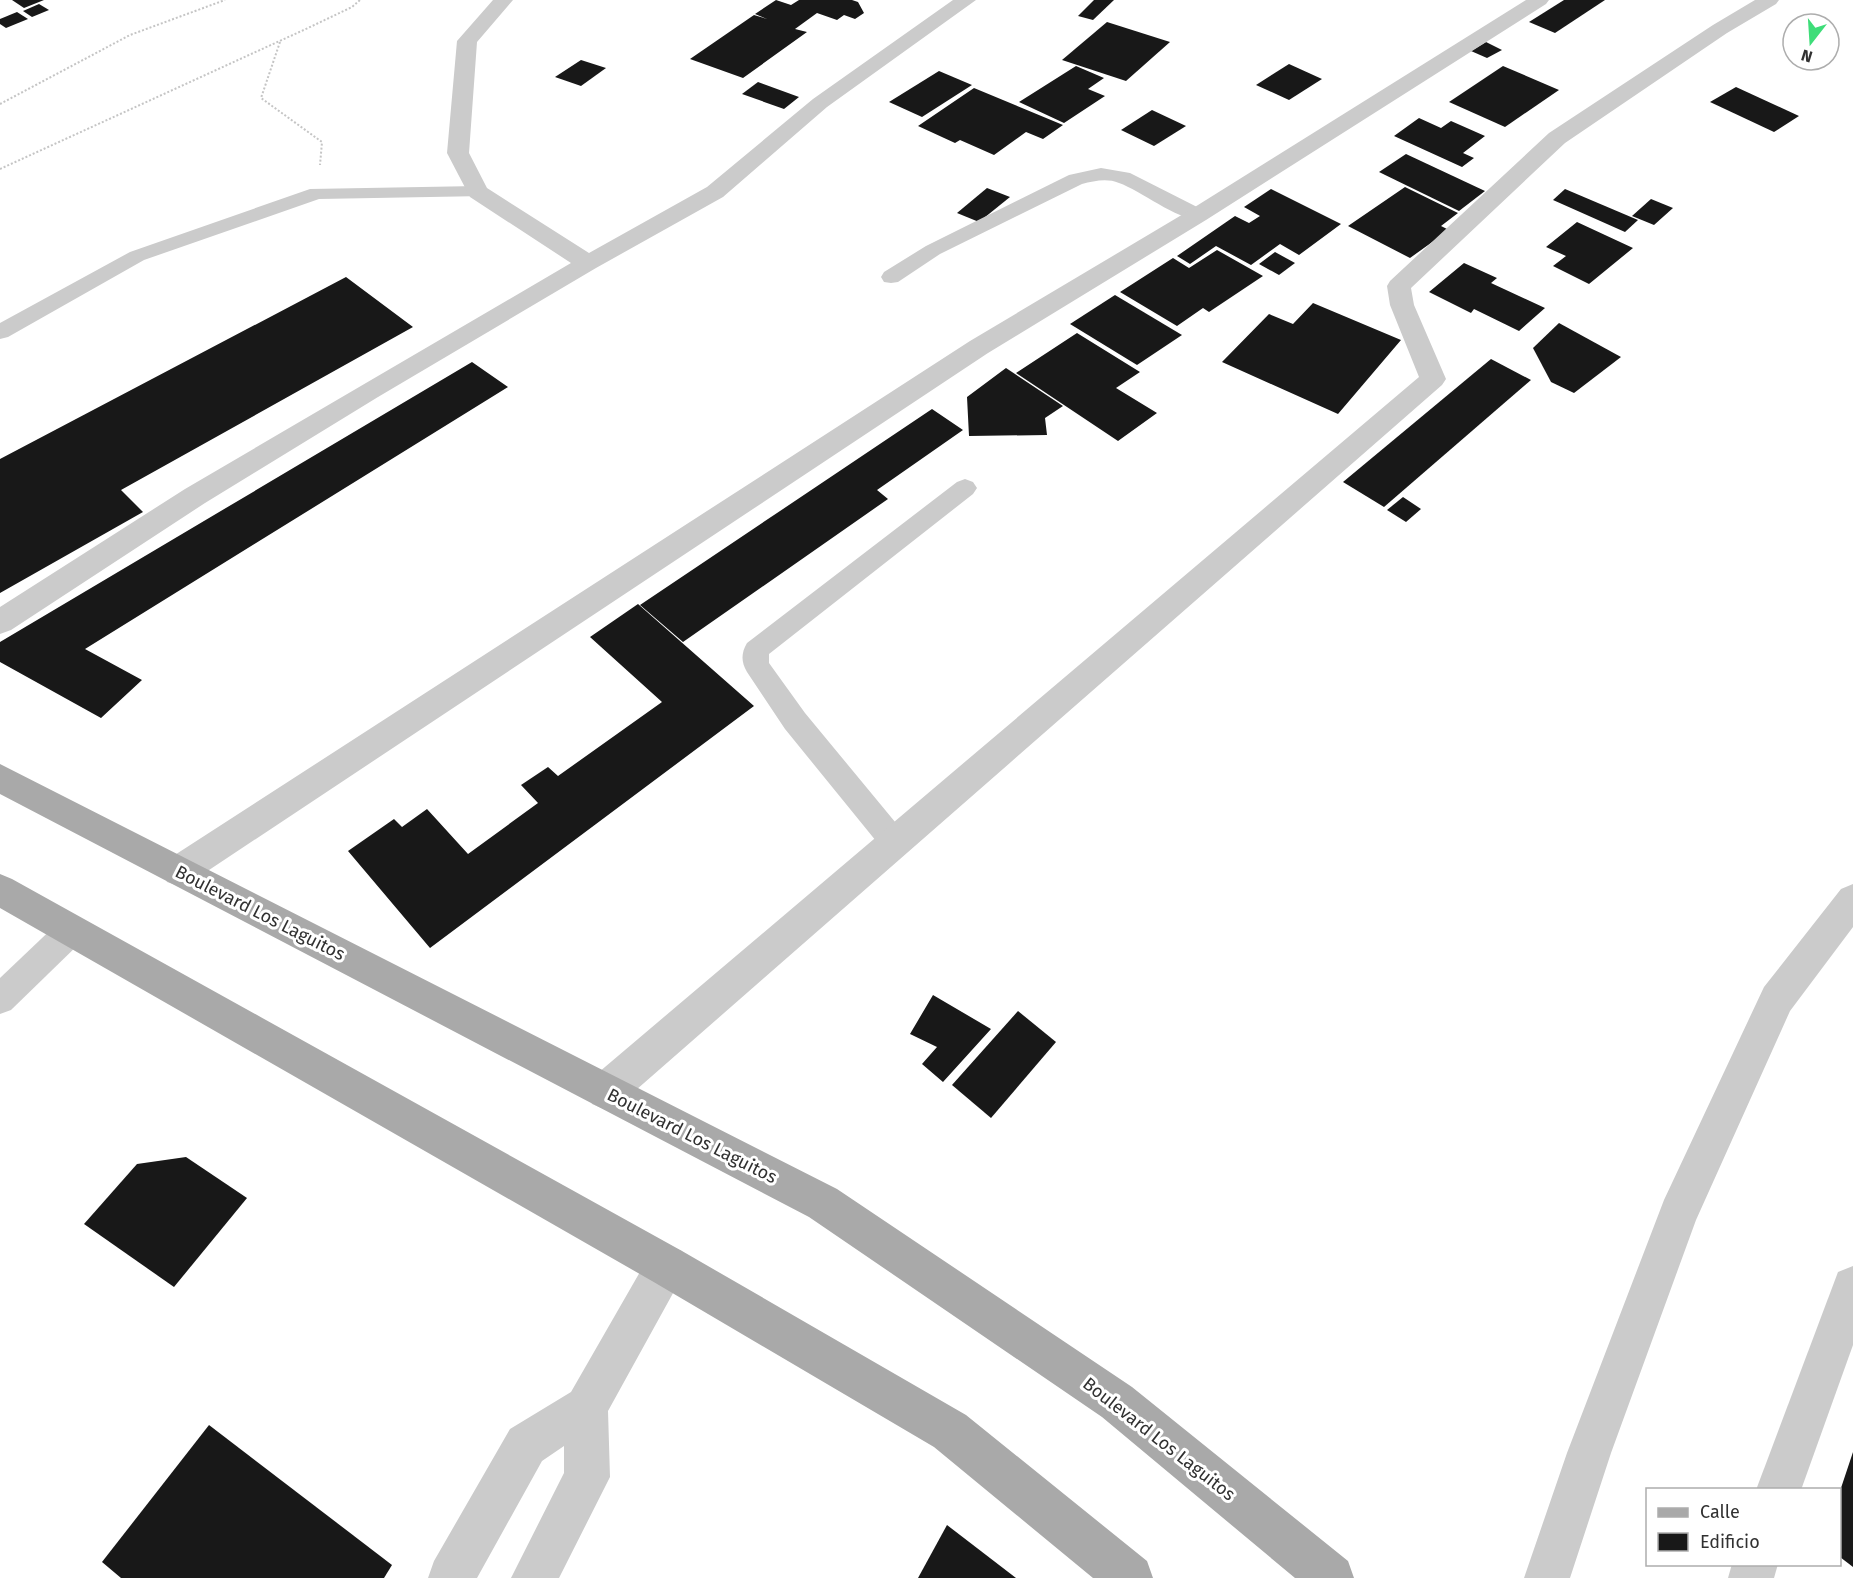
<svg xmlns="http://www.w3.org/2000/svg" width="1853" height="1578" font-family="'Fira Sans',sans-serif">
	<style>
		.building { fill: #181818 }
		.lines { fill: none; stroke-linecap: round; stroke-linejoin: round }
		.path { stroke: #c5c5c5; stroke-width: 2; stroke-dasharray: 2 2; stroke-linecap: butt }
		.lane { fill: #cbcbcb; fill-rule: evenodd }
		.street { fill: #cbcbcb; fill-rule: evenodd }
		.primary { fill: #a9a9a9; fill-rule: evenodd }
		.labels { text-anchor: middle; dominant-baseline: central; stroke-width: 6; stroke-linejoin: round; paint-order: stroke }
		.street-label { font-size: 18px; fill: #313131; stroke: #fff }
	</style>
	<rect width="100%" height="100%" fill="#fff"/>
	<g class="building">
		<path d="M12 0H44L24 8Z"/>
		<path d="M776 0 791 5 799 0H852L858 2 864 13 855 19 844 15 837 20 817 13 795 29 807 32 743 78 690 59 754 15 767 19 755 14Z"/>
		<path d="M1094 0H1114L1093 20 1078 16Z"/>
		<path d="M1564 0H1605L1555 33 1529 22Z"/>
		<path d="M39 4 49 10 32 17 23 11Z"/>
		<path d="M17 12 28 19 6 28 0 24V19Z"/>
		<path d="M1107 22 1170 42 1126 81 1062 60Z"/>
		<path d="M1486 42 1502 50 1487 58 1471 51Z"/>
		<path d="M581 60 606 68 581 86 555 77Z"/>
		<path d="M1289 64 1322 79 1289 100 1256 85Z"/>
		<path d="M1076 66 1104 78 1088 89 1105 96 1064 123 1019 102Z"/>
		<path d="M1503 66 1559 90 1505 127 1449 102Z"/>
		<path d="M939 71 972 85 922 117 889 102Z"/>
		<path d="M758 82 799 97 784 109 742 94Z"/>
		<path d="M1736 87 1799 116 1774 132 1710 102Z"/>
		<path d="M974 88 1063 125 1043 139 1026 132 994 155 960 140 955 143 918 126Z"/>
		<path d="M1152 110 1186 126 1154 146 1121 130Z"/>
		<path d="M1419 118 1441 128 1451 121 1485 136 1463 153 1474 158 1462 167 1394 136Z"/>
		<path d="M1406 154 1485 191 1459 211 1379 172Z"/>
		<path d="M1405 187 1458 213 1441 226 1449 230 1410 258 1348 226Z"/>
		<path d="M987 188 1010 197 979 222 957 213Z"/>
		<path d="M1271 189 1341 224 1299 255 1280 244 1251 265 1216 246 1190 264 1177 256 1235 216 1249 223 1260 216 1244 207Z"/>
		<path d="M1565 189 1638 220 1625 232 1553 200Z"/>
		<path d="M1651 199 1673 208 1654 225 1632 216Z"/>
		<path d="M1577 222 1633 248 1589 284 1553 266 1566 256 1546 247Z"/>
		<path d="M1217 250 1263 276 1209 312 1203 308 1177 326 1120 292 1173 258 1189 268Z"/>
		<path d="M1275 252 1295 263 1279 275 1259 264Z"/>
		<path d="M1464 263 1497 278 1491 283 1545 308 1519 331 1474 309 1471 313 1429 292Z"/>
		<path d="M346 277 413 327 121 490 143 512 0 593V459Z"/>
		<path d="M1115 295 1182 335 1137 365 1070 324Z"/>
		<path d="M1313 303 1401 340 1338 414 1222 362 1269 314 1293 324Z"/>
		<path d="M1559 323 1621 357 1574 393 1551 382 1533 348Z"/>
		<path d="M1077 333 1140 372 1116 388 1157 413 1118 441 1016 373Z"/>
		<path d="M1491 359 1531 380 1384 507 1343 482Z"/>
		<path d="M472 362 508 387 85 649 142 680 101 718 0 662V642Z"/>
		<path d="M1006 368 1063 406 1045 418 1047 435 969 436 967 397Z"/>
		<path d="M932 409 963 430 877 490 888 499 683 642 640 605Z"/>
		<path d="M1403 497 1421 509 1406 522 1387 510Z"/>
		<path d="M638 604 754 706 430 948 348 851 394 819 402 827 427 809 468 854 538 803 521 785 548 767 558 776 662 702 590 637Z"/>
		<path d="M933 995 991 1029 943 1082 922 1064 937 1047 910 1034Z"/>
		<path d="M1018 1011 1056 1042 991 1118 952 1085Z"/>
		<path d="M186 1157 247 1198 174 1287 84 1224 137 1164Z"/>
		<path d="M209 1425 392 1565 384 1578H121L102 1562Z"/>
		<path d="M1853 1452V1567L1840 1557V1491Z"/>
		<path d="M947 1525 1016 1578H918Z"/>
	</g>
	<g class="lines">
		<g class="path">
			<path d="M280 42 261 98 322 142 320 165"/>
			<path d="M0 104 130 35 225 0"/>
			<path d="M0 169 308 28 352 7 360 0"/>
		</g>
		<g class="lane">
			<path d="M1101 168 1130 173 1205 211 1208 215 1205 219C1183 225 1142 191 1119 183 1107 178 1094 181 1082 184L940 254 898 282 891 283 884 282 881 277 884 272 926 246 1069 175Z"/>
			<path d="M478 186 485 188 488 192 485 196 319 199 144 260 8 337 0 339V323L130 252 310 189Z"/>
			<path d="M965 479 973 482 977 488 973 494 769 654V663L805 713 905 834 910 843 905 852 895 856 885 852 785 729 747 672C741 662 741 653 747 643L957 482Z"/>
			<path d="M72 916 83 920 87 930 83 940 11 1010 0 1014V978L61 920Z"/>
		</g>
		<g class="street">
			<path d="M493 0H513L477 42 469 153 487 188 589 253 707 187 813 99 953 0H976L827 107 723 197 596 268 378 397 205 503 11 630 0 634V607L185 489 571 263 470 197 447 153 457 41Z"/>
			<path d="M1526 0H1549L1546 4 1206 220 988 353 191 882 179 886 167 882 162 871 167 860 970 341 1190 210Z"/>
			<path d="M1755 0H1779L1776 4 1727 33 1565 143 1411 288 1414 305 1446 379 1442 385 620 1104 606 1110 592 1104 587 1091 592 1078 1419 377 1390 305 1387 286 1390 281 1549 133 1713 25Z"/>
			<path d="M1853 884V927L1790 1011 1696 1220 1611 1453 1570 1578H1524L1567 1453 1664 1200 1764 987 1841 889Z"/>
			<path d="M667 1245 682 1251 688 1266 608 1411 610 1477 559 1578H511L564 1473V1446L542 1461 477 1578H428L434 1561 510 1429 571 1392 652 1251Z"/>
			<path d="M1853 1266V1345L1801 1490H1756L1838 1272Z"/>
			<path d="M1732 1564H1778L1774 1578H1728Z"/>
		</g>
		<g class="primary">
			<path d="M0 764 837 1189 1132 1387 1348 1561 1354 1578H1295L1102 1417 809 1217 0 794Z"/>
			<path d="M0 874 12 879 682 1251 966 1415 1147 1561 1153 1578H1093L934 1447 652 1281 0 908Z"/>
		</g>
	</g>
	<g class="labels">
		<g class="street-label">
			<text transform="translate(260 913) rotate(27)">Boulevard Los Laguitos</text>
			<text transform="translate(692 1136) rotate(27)">Boulevard Los Laguitos</text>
			<text transform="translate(1159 1439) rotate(38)">Boulevard Los Laguitos</text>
		</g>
	</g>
	<rect x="1646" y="1488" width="195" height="78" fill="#ffffff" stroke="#adadad" stroke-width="1.5"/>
	<rect x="1658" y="1508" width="30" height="9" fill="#a9a9a9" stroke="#adadad" stroke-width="1.5"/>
	<text x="1700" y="1518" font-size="18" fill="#313131">Calle</text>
	<rect x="1658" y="1533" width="30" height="18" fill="#181818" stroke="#adadad" stroke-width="1.5"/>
	<text x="1700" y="1548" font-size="18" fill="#313131">Edificio</text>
	<g transform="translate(1811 42) rotate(197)"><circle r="28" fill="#ffffff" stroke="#adadad" stroke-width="1.5"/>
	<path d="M0-4.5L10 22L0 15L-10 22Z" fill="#3edd79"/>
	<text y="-9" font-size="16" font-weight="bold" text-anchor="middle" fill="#313131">N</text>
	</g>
</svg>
